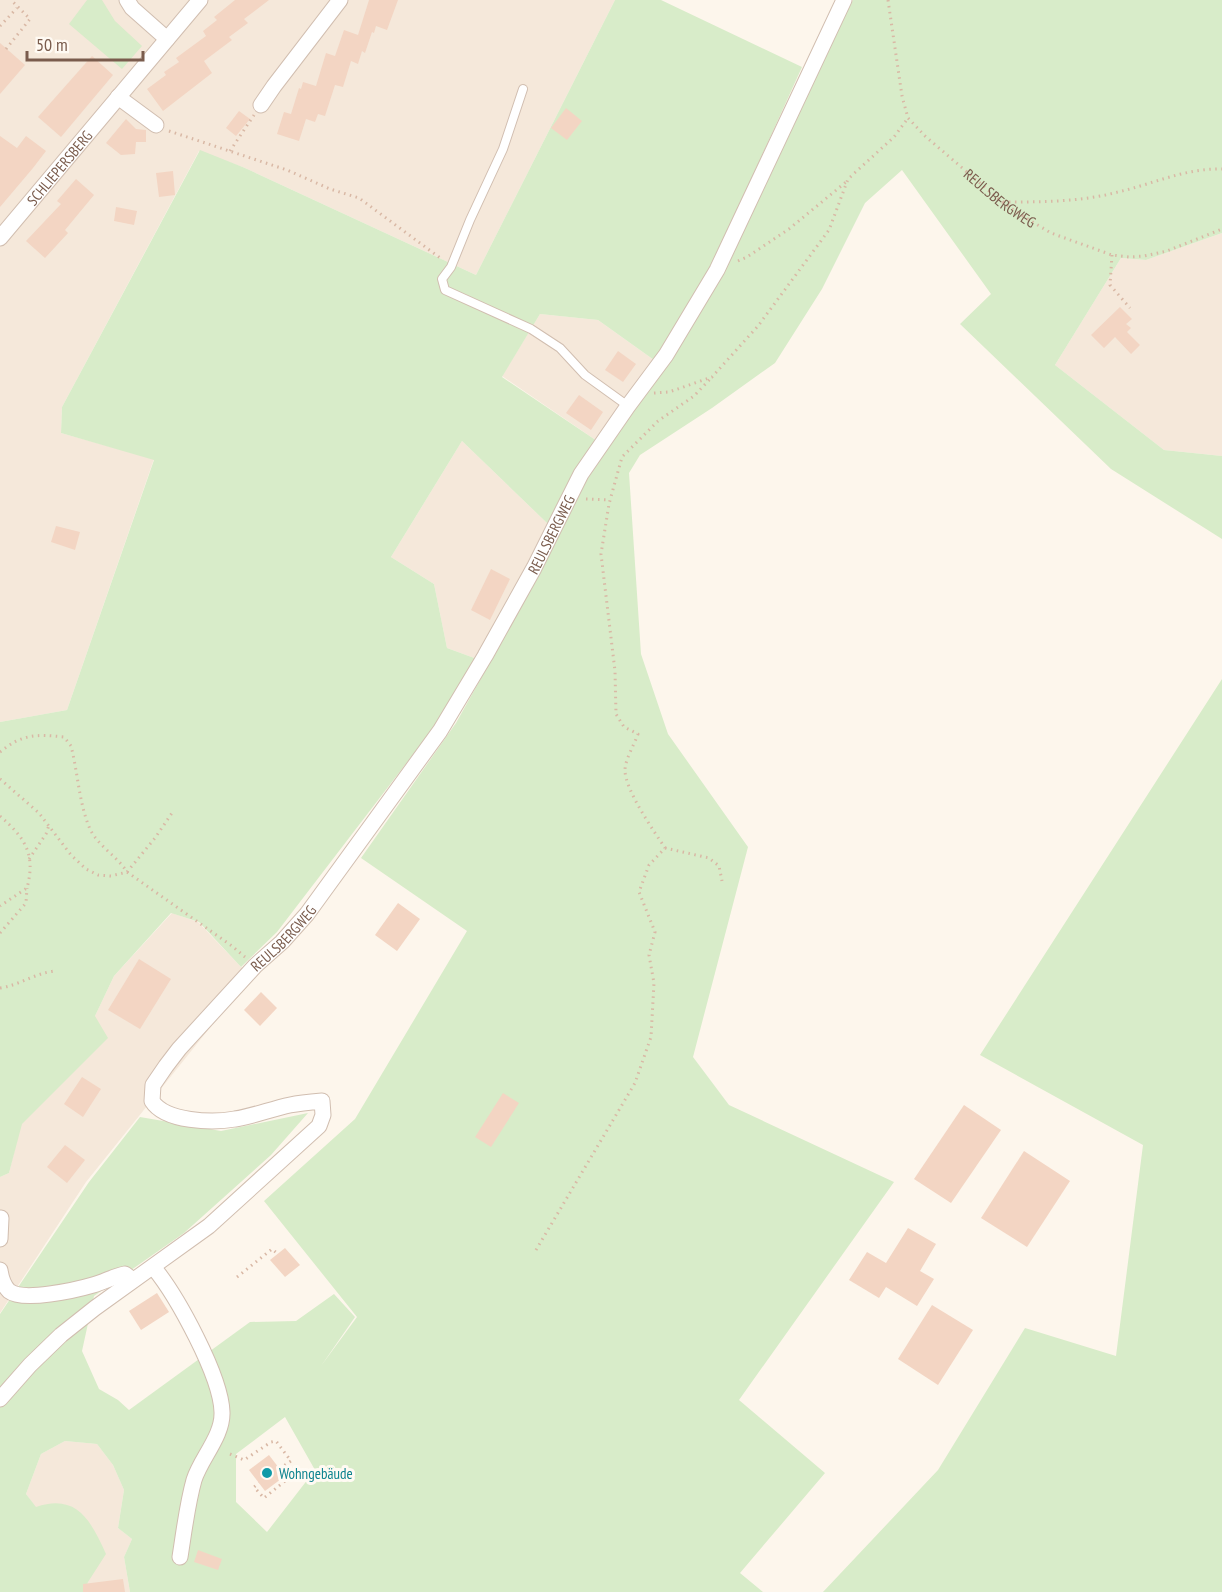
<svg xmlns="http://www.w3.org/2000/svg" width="1222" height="1592" font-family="'PT Sans Narrow',sans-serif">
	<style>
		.residential { fill: #f5e8da }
		.green { fill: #d8ecc9; fill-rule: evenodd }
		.building { fill: #f3d5c3 }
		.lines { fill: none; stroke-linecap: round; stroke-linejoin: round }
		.service-casing { stroke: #d1beb0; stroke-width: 10 }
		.minor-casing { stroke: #d1beb0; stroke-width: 17 }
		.path { stroke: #d9b8a5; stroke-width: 3; stroke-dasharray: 1.5 4.5; stroke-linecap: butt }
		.service { stroke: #fff; stroke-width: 8 }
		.minor { stroke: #fff; stroke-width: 15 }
		.culture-dot { fill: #0f9aa8; stroke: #fffaf3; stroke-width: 2 }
		.labels { text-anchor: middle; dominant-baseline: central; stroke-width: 6; stroke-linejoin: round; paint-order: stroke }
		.street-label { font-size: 15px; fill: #7a5c4d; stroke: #fffaf3 }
		.culture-label { font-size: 15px; fill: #0d838f; stroke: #fffaf3; text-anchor: start }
	</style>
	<rect width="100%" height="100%" fill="#fdf6ec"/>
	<g class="residential">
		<path d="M0 0H615L476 275 245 168 199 151 62 407 61 433 154 459 67 710 0 722Z"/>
		<path d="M1222 233V456L1164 450 1055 365 1121 258 1146 260Z"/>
		<path d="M540 314 598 320 654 360 597 441 502 376Z"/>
		<path d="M462 441 548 524 477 659 447 648 434 584 391 557Z"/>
		<path d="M172 913 198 922 241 967 253 974 86 1182 0 1313V1177L9 1173 21 1124 95 1016 114 976Z"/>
		<path d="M65 1441 97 1444 113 1465 124 1490 118 1528 132 1539 124 1557 130 1592H85L88 1582 26 1494 41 1454Z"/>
	</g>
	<g class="green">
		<path d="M87 0H102L115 21 142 46 122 69 69 24Z"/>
		<path d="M615 0H661L802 67 714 261 654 360 598 320 540 314 502 377 597 441 548 524 462 441 391 557 434 584 447 648 477 659 434 727 277 932 241 967 199 922 171 913 114 976 95 1016 108 1038 22 1124 9 1173 0 1177V722L67 710 154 460 61 433 62 407 200 150 245 168 476 275Z"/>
		<path d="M853 0H1222V233L1146 260 1121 258 1055 365 1164 450 1222 456V539L1111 469 960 324 991 294 902 170 865 203 822 289 775 363 712 408 640 455 629 473 641 654 668 734 748 847 693 1057 729 1105 894 1182 739 1400 825 1473 740 1573 763 1592H130L124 1557 132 1539 118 1528 124 1490 113 1465 97 1444 65 1441 41 1454 26 1494 36 1507C77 1493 91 1521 106 1554L88 1582 85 1592H0V1314L89 1182 140 1117 221 1131 308 1113 271 1155 184 1233 94 1296 82 1351 99 1389 118 1400 129 1410 250 1322 296 1321 334 1294 355 1317 321 1366 357 1317 264 1201 355 1119 467 931 361 858 456 723 545 564 579 485 698 313 826 50ZM285 1417 315 1470 267 1532 236 1502V1454Z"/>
		<path d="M1222 679V1592H823L938 1470 1025 1328 1116 1356 1143 1145 980 1055Z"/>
	</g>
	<g class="building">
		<path d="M235 0H269L244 19 248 23 229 37 232 40 204 61 212 73 163 111 147 89 166 75 164 72 179 62 176 58 206 36 203 31 217 20 214 17Z"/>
		<path d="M369 0H398L387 30 376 26 374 33 372 32 365 53 362 51 358 64 351 61 343 87 335 85 325 116 318 114 315 122 306 119 299 141 277 134 284 112 291 114 299 88 301 89 303 82 316 86 326 53 335 56 344 30 358 35Z"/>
		<path d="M0 43 25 65 0 94Z"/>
		<path d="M92 56 113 75 61 137 38 117Z"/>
		<path d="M566 108 582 121 567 140 551 128Z"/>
		<path d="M239 111 250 119 236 136 226 128Z"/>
		<path d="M126 119 136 129 146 130V142H136L135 154 121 155 106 143Z"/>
		<path d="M0 136 17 148 26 136 46 151 33 168 0 207Z"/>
		<path d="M173 171 175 195 159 197 156 173Z"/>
		<path d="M76 179 94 195 65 230 68 233 45 258 26 241 61 204 57 201Z"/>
		<path d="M116 207 137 211 134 225 114 221Z"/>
		<path d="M1120 307 1132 319 1126 324 1131 328 1127 332 1140 345 1131 354 1115 337 1104 348 1091 335Z"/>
		<path d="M618 351 636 364 623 382 605 370Z"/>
		<path d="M579 395 603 412 591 430 566 413Z"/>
		<path d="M56 526 80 532 75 550 51 542Z"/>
		<path d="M491 569 510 579 490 620 471 610Z"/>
		<path d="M398 903 420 919 397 951 375 935Z"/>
		<path d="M139 959 171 979 140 1029 108 1010Z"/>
		<path d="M261 992 277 1008 260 1026 244 1010Z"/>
		<path d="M82 1077 101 1089 83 1117 64 1104Z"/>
		<path d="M503 1093 519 1103 491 1147 475 1137Z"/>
		<path d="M964 1105 1001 1130 951 1203 914 1179Z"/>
		<path d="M65 1145 85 1160 67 1183 47 1167Z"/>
		<path d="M1024 1151 1070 1181 1027 1247 981 1218Z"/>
		<path d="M908 1228 936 1244 920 1271 934 1279 917 1306 886 1287 879 1298 849 1280 867 1252 886 1263Z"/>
		<path d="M285 1248 300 1265 285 1277 270 1260Z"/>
		<path d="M157 1293 169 1312 141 1330 129 1311Z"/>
		<path d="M932 1305 973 1330 938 1385 898 1359Z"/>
		<path d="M269 1455 285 1476 265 1491 249 1470Z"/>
		<path d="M198 1550 222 1559 218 1570 194 1562Z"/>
		<path d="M123 1579 125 1592H83V1584Z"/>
	</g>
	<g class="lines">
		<g class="service-casing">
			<path id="service" d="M523 89 503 149 470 220 451 267 442 279 445 290 531 329 560 348 585 375 628 406"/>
		</g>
		<g class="minor-casing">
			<g id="minor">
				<path d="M127 0 132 8 167 39"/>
				<path d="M118 97 156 125"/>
				<path d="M261 105 274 86 340 0"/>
				<path id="s2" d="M0 238 200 0"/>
				<path d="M0 1239 1 1218"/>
				<path d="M154 1268C177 1296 221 1376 222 1412 223 1436 201 1458 194 1480 187 1505 184 1532 180 1557"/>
				<path d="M0 1270C1 1277 4 1286 9 1291 23 1302 76 1290 93 1285 104 1282 114 1276 125 1274L133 1280"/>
				<path id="s3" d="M0 1399 30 1365 61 1335 95 1308 209 1226 319 1126 323 1115 322 1101C311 1102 300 1103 290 1105 271 1109 254 1116 235 1119 213 1123 165 1122 152 1101L153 1085 166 1066 179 1049 255 966 282 942 307 914 440 731 485 656 534 568 581 474 628 406 666 355 717 270 844 0"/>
			</g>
		</g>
		<g class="path">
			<path id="s1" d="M888 0 902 96 908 118 925 136 1002 202 1026 218 1051 233 1112 255 1129 257 1144 256 1167 251 1222 229"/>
			<path d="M0 26 17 8"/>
			<path d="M6 49 30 19 11 0"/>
			<path d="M169 131 287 170 330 189 359 198 443 260"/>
			<path d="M230 151 254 115"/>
			<path d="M1003 202C1041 202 1081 202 1118 192 1153 184 1185 168 1222 169"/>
			<path d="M1112 255 1110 285 1130 308"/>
			<path d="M738 261 747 257 789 229 846 182"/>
			<path d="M654 393 669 392 712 377 758 326 829 230 848 179 894 137 908 118"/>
			<path d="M586 499 610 500"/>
			<path d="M0 752C22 734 36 734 64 737L71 746C78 773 79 804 90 829 98 846 117 856 127 872L232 946 245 957"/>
			<path d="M0 779 39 813 71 855 86 869 98 875 111 876 127 872 155 838 174 810"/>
			<path d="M0 816C25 838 36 854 27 888L0 906"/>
			<path d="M665 848 709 858 719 866 722 881"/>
			<path d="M29 859 46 834 49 825"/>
			<path d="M0 933 26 903 27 888"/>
			<path d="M0 988C20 985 33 974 54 971"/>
			<path d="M536 1250 635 1083 651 1037 654 983 649 955 655 932 639 892 649 865 665 848C654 831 624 789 625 769 626 758 634 745 638 734L624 727 616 714 615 671 601 554 609 504 622 457 658 421 694 396 712 377"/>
			<path d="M237 1277 272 1249 278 1254"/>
			<path d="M230 1454 244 1460 271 1442 276 1441 291 1461 282 1467 290 1477 264 1498 254 1487 259 1483"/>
		</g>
		<use href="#service" class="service"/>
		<use href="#minor" class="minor"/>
	</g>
	<circle class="culture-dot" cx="267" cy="1473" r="6"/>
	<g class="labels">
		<g class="street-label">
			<text stroke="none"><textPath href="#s2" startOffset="92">SCHLIEPERSBERG</textPath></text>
			<text stroke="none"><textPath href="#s1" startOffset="242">REULSBERGWEG</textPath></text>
			<text stroke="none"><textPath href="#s3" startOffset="1323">REULSBERGWEG</textPath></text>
			<text stroke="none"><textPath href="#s3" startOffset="837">REULSBERGWEG</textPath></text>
		</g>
		<g class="culture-label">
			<text x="279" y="1473">Wohngebäude</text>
		</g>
	</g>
	<path d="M27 51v9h116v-9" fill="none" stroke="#7a5c4d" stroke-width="3"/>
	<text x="36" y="51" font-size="18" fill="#7a5c4d" stroke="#fffaf3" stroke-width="4.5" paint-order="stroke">50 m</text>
</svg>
